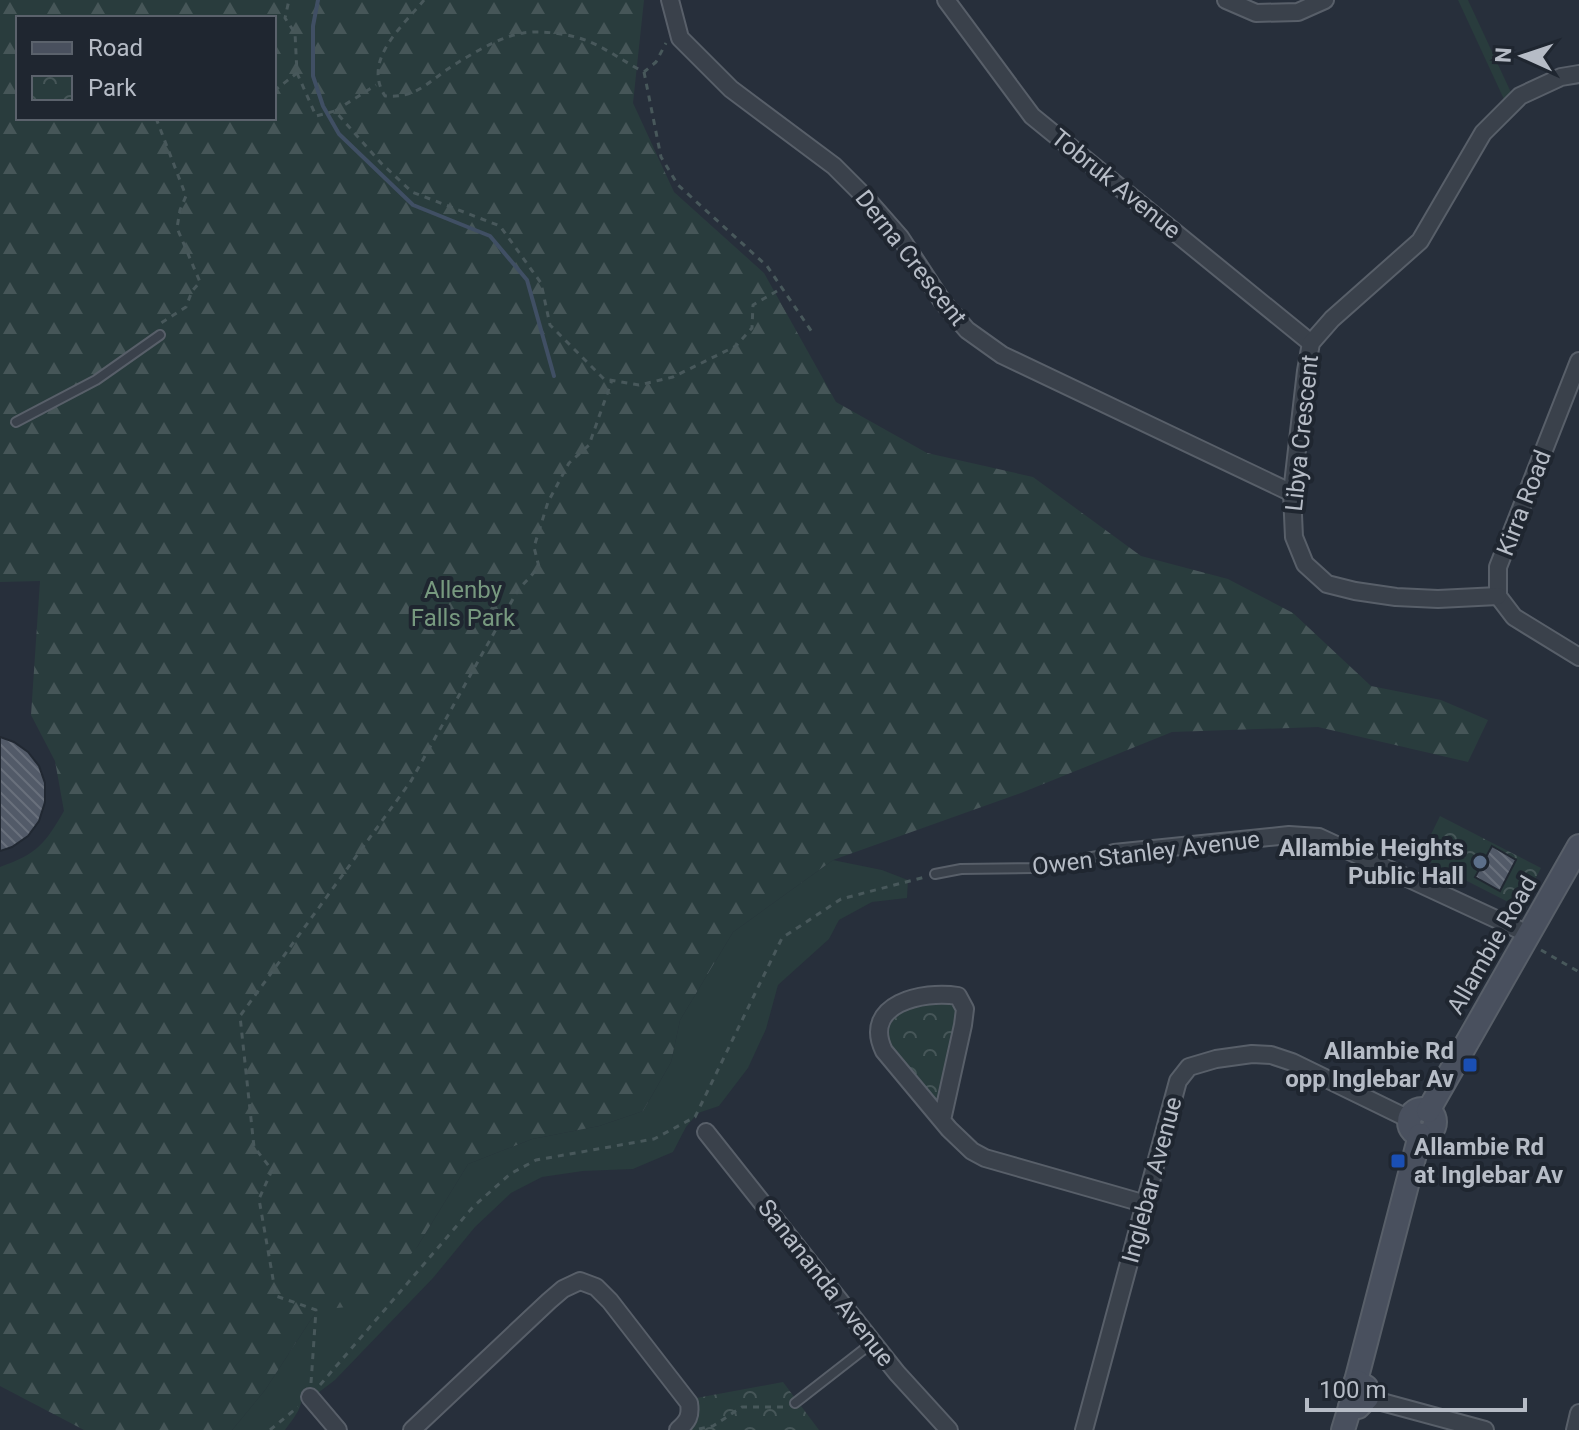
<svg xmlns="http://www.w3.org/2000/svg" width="1579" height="1430" font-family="Roboto,sans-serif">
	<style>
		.grass { fill: #293c3d }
		.forest { fill: url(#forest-firs); fill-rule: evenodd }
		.park { fill: url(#park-crowns) }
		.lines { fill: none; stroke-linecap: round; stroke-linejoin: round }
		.stream { stroke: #404f64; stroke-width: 4 }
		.building { fill: url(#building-back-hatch); stroke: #212832; stroke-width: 2 }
		.service-casing { stroke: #585f69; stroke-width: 12 }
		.minor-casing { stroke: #585f69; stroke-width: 20 }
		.secondary-casing { stroke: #585f69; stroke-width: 26 }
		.path { stroke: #48585b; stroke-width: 3; stroke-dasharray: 6 6; stroke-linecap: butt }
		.service { stroke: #3a414b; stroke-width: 8 }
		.minor { stroke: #3a414b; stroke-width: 16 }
		.secondary { stroke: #49505e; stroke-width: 22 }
		.service-dot { fill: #5c6f8a; stroke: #1f2630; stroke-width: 3 }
		.transit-dot { fill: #1a4fb4; stroke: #1f2630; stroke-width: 3 }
		.labels { text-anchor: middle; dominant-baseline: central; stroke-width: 8; stroke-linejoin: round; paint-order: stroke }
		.street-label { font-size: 24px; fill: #b6bcc6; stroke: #1f2630 }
		.park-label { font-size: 24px; fill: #77997f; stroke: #1f2630 }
		.poi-label { font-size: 24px; font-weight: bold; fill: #b6bcc6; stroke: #1f2630; text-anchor: end }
	</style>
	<defs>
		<pattern id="forest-firs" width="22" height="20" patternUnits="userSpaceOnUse" patternTransform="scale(2)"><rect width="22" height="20" fill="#293c3d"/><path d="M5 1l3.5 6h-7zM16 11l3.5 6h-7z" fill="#465658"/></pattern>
		<pattern id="park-crowns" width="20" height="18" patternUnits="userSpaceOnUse" patternTransform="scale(2)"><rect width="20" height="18" fill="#293c3d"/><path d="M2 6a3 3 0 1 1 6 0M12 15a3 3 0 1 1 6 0" fill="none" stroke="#465658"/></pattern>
		<pattern id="building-back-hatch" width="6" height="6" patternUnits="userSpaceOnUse" patternTransform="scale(2)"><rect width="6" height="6" fill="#525a68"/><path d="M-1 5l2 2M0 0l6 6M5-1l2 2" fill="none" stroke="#69707c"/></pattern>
	</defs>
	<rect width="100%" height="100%" fill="#272f3b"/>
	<g class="grass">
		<path d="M1458 0H1468L1515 101 1508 108Z"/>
		<path d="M833 860 882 870 908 880 907 898 872 902 839 920 829 939 778 985 766 1029 748 1068 719 1106 698 1113 686 1127 673 1152 633 1169 583 1171 542 1177 511 1193 475 1227 433 1278 335 1380 318 1393 306 1390 301 1394C304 1407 293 1419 285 1430H232L265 1390 317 1310 417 1247 468 1164 532 1139 599 1126 643 1111 671 1062 680 1020 733 932Z"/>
	</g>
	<path class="forest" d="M0 0H644L633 103 674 192 764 273 836 402 927 453 1033 477 1141 556 1228 579 1293 613 1371 686 1441 700 1488 720 1468 762 1318 727 1172 732 1021 793 833 860 733 932 680 1020 671 1062 643 1111 599 1126 532 1139 468 1164 417 1247 367 1305 317 1310 265 1390 232 1430H84L0 1386V867C37 854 45 844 64 811L55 761 31 715 40 581 0 582ZM18 18H274V118H18Z"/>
	<g class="park">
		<path d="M1440 816 1541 868 1520 908 1420 857Z"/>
		<path d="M939 1001H955L959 1012 941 1087 937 1098 933 1099 886 1040C889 1007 911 1007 939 1001Z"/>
		<path d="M783 1382 819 1430H689L691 1399Z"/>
	</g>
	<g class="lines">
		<path class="stream" d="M318 0 313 26V76L323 106 339 134 413 205 490 236 527 280 554 376"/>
	</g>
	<g class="building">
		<path d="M0 737 14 742 28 752 39 766 45 783V802L39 821 28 836 12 847 0 851Z"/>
		<path d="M1492 846 1516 860 1500 891 1475 877Z"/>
	</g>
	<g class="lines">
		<g class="service-casing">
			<g id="service">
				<path d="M16 422 96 380 160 335"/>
				<path d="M935 874 961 869 1032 868 1114 853"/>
				<path d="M795 1403 863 1350 875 1346"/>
			</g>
		</g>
		<g class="minor-casing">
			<g id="minor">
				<path d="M670 0 680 38 731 89 834 166 865 197 900 237 942 301 967 330 1002 355 1292 493"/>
				<path d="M946 0 1032 116 1311 343"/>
				<path d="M1226 0 1256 13 1298 12 1325 0"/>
				<path d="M1579 361 1498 567V596L1514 617 1579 657"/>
				<path d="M1498 596 1438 599 1396 597 1355 591 1327 584 1305 564 1294 537 1292 493 1306 371 1311 343 1332 319 1420 241 1483 133 1520 96 1561 77 1579 74"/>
				<path d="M1114 853 1289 835 1319 837 1528 934"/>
				<path d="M942 1120 963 1025 965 1009 958 996C923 990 861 1004 884 1051L949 1129 972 1151 985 1158 1146 1204"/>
				<path d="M706 1132 897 1373 949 1430"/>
				<path d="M310 1397 338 1430"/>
				<path d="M1367 1398 1485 1430"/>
				<path d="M412 1430 549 1301 563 1289 580 1281 596 1287 610 1301 689 1403C691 1416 688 1421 678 1430"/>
				<path d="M1084 1430 1178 1081 1189 1067 1216 1059 1252 1054 1271 1055 1292 1062 1409 1119"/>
				<path d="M1575 1430 1579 1413"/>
			</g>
		</g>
		<g class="secondary-casing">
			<g id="secondary">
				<circle cx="1422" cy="1122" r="13"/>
				<path d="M1428 1111 1579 846"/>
				<path d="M1356 1381 1420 1135"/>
				<path d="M1350 1407H1358L1367 1398 1366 1387 1356 1381"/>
				<path d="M1343 1430 1350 1407"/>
			</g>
		</g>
		<g class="path">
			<path d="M424 0C402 27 362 60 385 96 413 98 423 87 445 71 464 58 500 36 523 33 542 30 572 34 590 42 609 50 626 63 644 72L656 62 666 43"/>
			<path d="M644 72 661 157 678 185 767 266 814 335"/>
			<path d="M297 73 316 116 335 111 381 163 412 192 500 226 541 283 550 325 604 379 639 385 673 377 736 346 752 328 753 305 782 288"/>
			<path d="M274 91 297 73 295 33 285 18 289 0"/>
			<path d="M335 111 376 85"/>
			<path d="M156 118 186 196 180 210 177 228 200 282 192 291 186 307 161 323"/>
			<path d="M1541 950 1579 972"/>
			<path d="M311 1383 316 1310 276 1296 259 1199 272 1170 254 1147 240 1016 411 781 518 590 539 567 534 547 548 502 569 463 589 445 612 380"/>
			<path d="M320 1385 473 1207 510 1174 536 1160 654 1139 695 1117 782 938 841 899 925 877"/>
			<path d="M699 1429 713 1426 742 1407H785"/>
			<path d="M270 1430 298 1407"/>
		</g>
		<use href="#service" class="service"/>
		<use href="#minor" class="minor"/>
		<use href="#secondary" class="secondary"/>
	</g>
	<circle class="service-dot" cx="1480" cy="862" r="8"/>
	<g class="transit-dot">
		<rect x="1462" y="1057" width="16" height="16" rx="4"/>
		<rect x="1390" y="1153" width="16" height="16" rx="4"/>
	</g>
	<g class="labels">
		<g class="street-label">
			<text transform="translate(1116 184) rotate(39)">Tobruk Avenue</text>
			<text transform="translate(911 258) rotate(52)">Derna Crescent</text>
			<text transform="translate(1302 433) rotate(-84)">Libya Crescent</text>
			<text transform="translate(1524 503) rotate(-69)">Kirra Road</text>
			<text transform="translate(1146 853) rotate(-7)">Owen Stanley Avenue</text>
			<text transform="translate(1492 945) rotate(-60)">Allambie Road</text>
			<text transform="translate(1152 1180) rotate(-75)">Inglebar Avenue</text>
			<text transform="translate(826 1283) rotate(52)">Sanananda Avenue</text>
		</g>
		<g class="park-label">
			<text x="463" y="590">Allenby<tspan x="463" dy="28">Falls Park</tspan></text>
		</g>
		<g class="poi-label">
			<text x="1464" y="848">Allambie Heights<tspan x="1464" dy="28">Public Hall</tspan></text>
			<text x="1454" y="1051">Allambie Rd<tspan x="1454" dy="28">opp Inglebar Av</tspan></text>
			<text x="1414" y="1147" text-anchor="start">Allambie Rd<tspan x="1414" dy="28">at Inglebar Av</tspan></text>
		</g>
	</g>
	<rect x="16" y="16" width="260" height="104" fill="#1f2630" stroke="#5b626c" stroke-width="2"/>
	<rect x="32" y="42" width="40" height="12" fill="#49505e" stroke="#5b626c" stroke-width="2"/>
	<text x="88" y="56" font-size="24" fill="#b6bcc6">Road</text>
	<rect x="32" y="76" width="40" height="24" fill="url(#park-crowns)" stroke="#5b626c" stroke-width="2"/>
	<text x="88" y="96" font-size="24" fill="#b6bcc6">Park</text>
	<g transform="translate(1523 56) rotate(273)" stroke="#1f2630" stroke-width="6" paint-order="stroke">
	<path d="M0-6L14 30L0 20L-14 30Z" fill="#b6bcc6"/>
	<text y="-12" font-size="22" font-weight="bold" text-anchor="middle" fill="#b6bcc6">N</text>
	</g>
	<path d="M1307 1398v12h218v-12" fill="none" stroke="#b6bcc6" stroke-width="4"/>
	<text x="1319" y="1398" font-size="24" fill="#b6bcc6" stroke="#1f2630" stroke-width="6" paint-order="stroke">100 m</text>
</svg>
